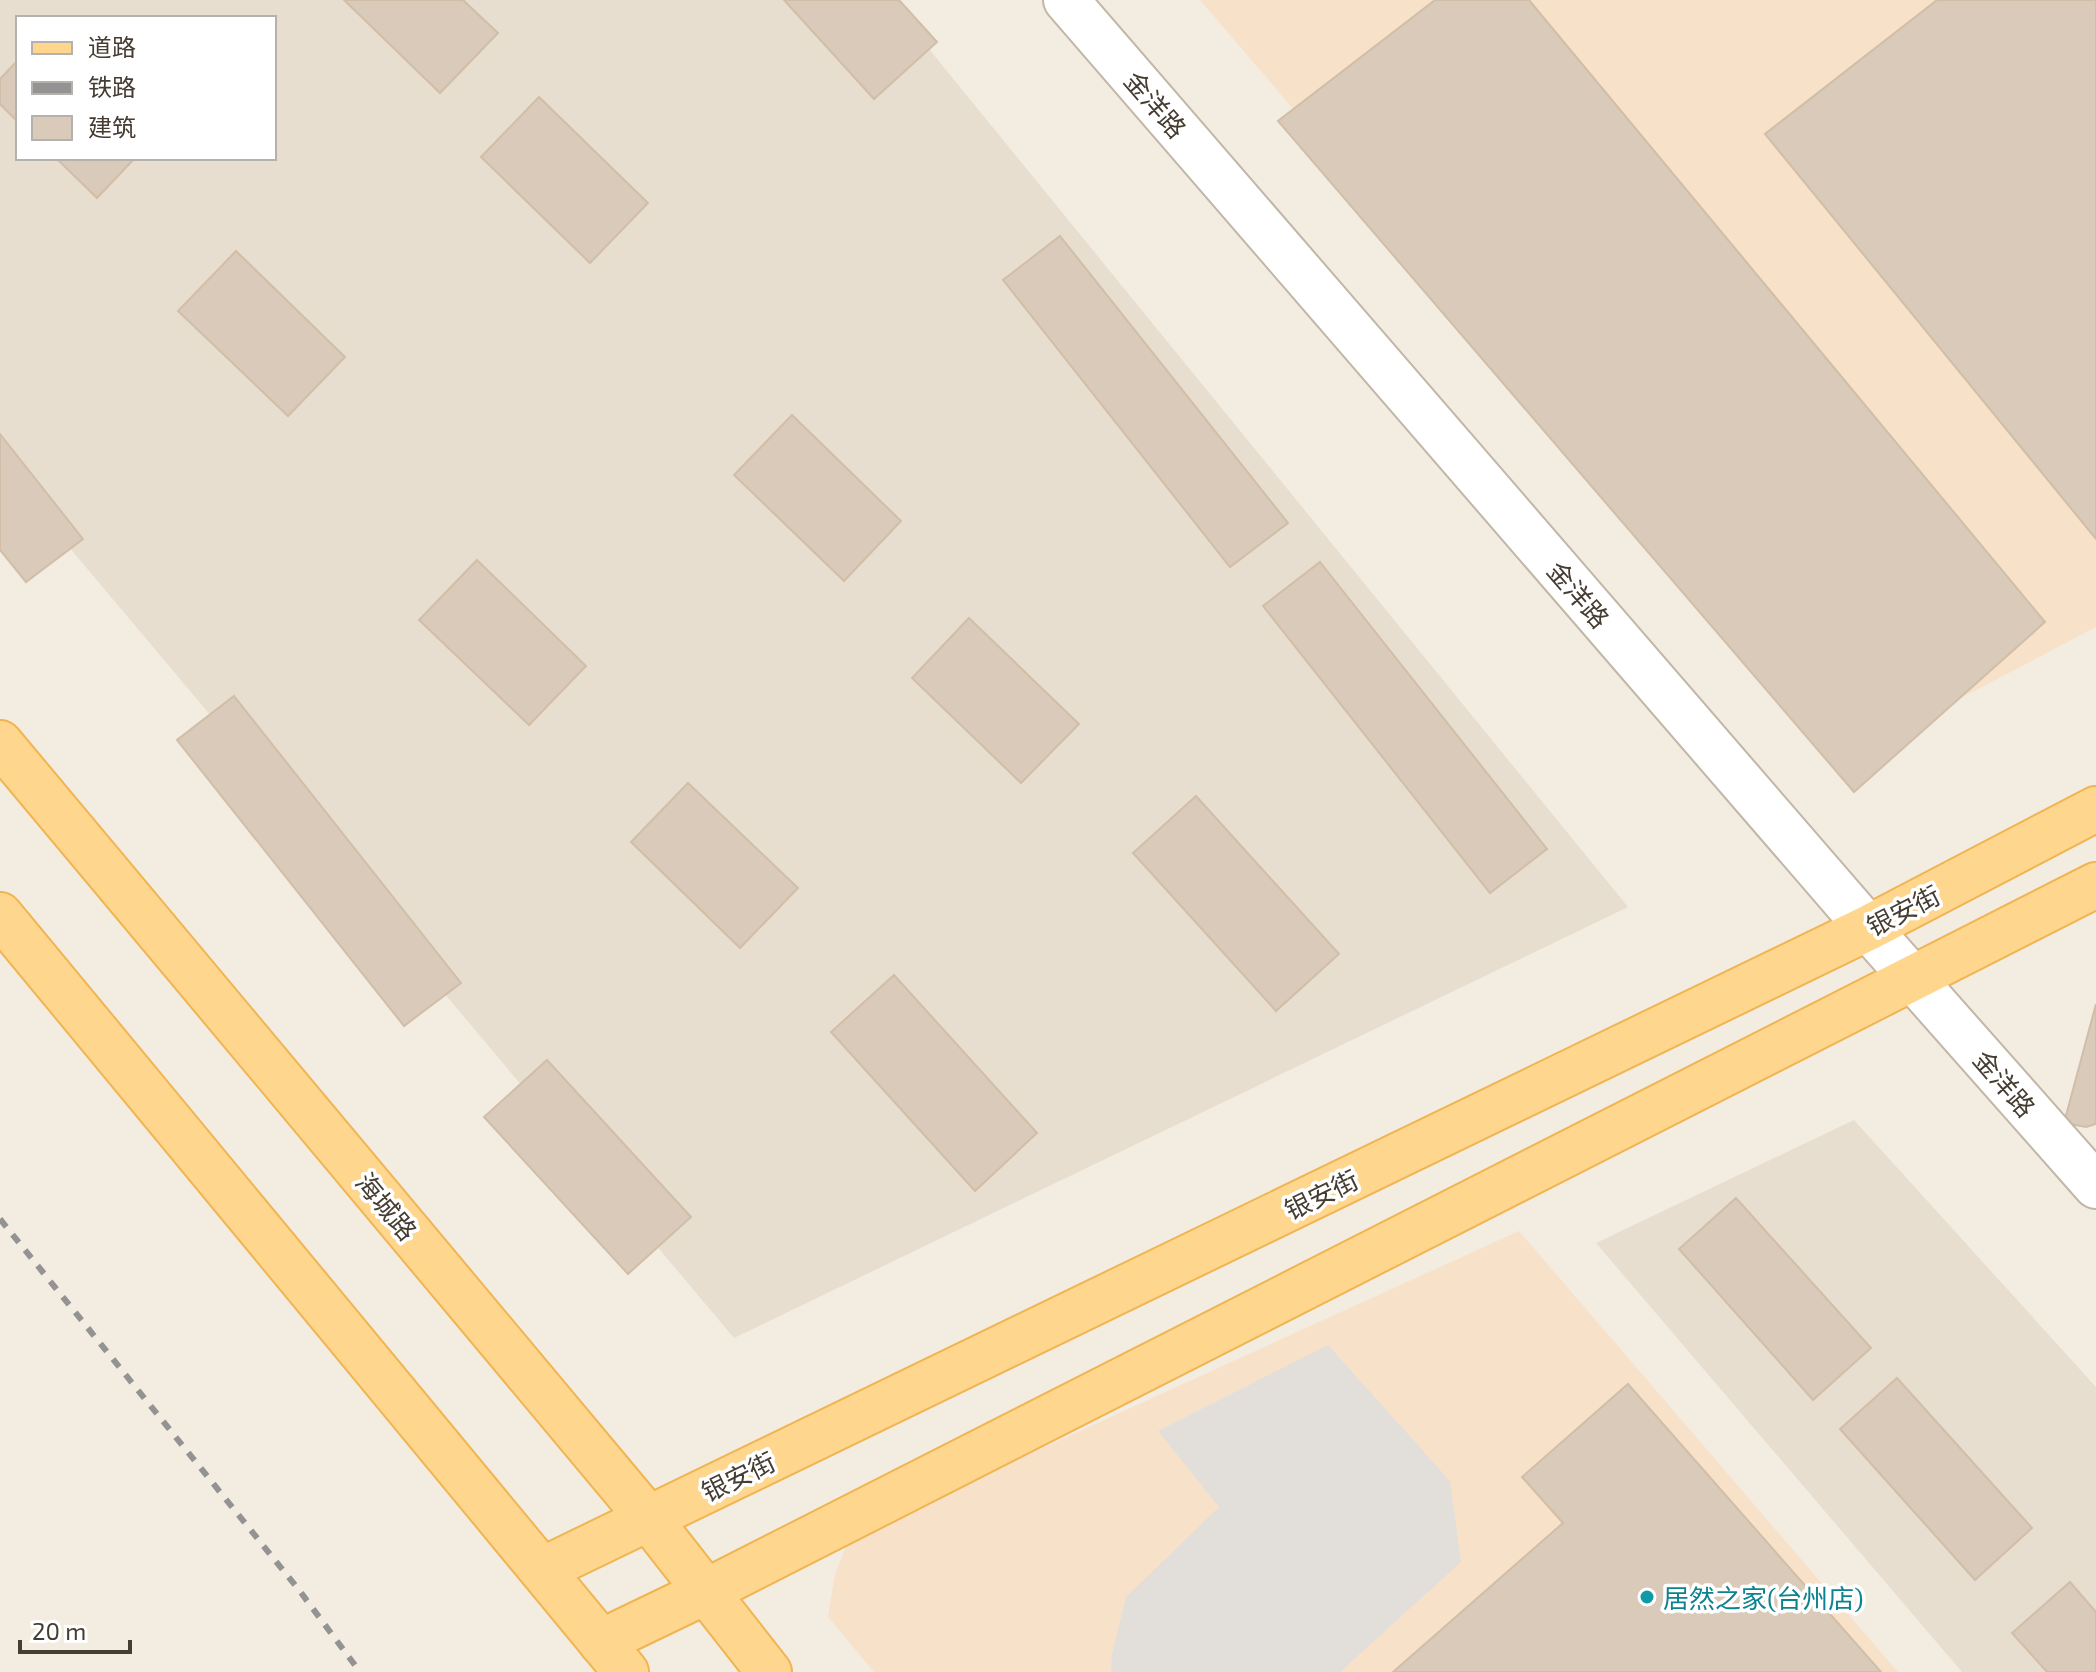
<svg xmlns="http://www.w3.org/2000/svg" width="2096" height="1672" font-family="'Exo 2','Noto Sans SC',sans-serif">
	<style>
		.residential { fill: #e8decf; fill-rule: evenodd }
		.commercial { fill: #f8e1c9 }
		.parking { fill: #e2dfdb }
		.building { fill: #d9cab9; stroke: #d1bea8; stroke-width: 2 }
		.lines { fill: none; stroke-linecap: round; stroke-linejoin: round }
		.minor-casing { stroke: #c2b6a6; stroke-width: 48 }
		.major-casing { stroke: #f0b552; stroke-width: 48 }
		.minor { stroke: #fff; stroke-width: 44 }
		.major { stroke: #ffd68e; stroke-width: 44 }
		.rail { stroke: #939393; stroke-width: 6; stroke-dasharray: 10 10; stroke-linecap: butt }
		.culture-dot { fill: #0f9aa8; stroke: #fff; stroke-width: 3 }
		.labels { text-anchor: middle; dominant-baseline: central; stroke-width: 7; stroke-linejoin: round; paint-order: stroke }
		.street-label { font-size: 26px; fill: #453c32; stroke: #fff }
		.culture-label { font-size: 26px; fill: #0d838f; stroke: #fff; text-anchor: start }
	</style>
	<rect width="100%" height="100%" fill="#f3ece1"/>
	<g class="residential">
		<path d="M0 0H889L1628 907 734 1338 0 465ZM18 18H274V158H18Z"/>
		<path d="M1854 1120 2096 1387V1672H1962L1596 1243Z"/>
	</g>
	<g class="commercial">
		<path d="M1200 0H2096V627L1849 757Z"/>
		<path d="M1519 1231 1898 1672H874L828 1617 835 1574 849 1539 926 1501Z"/>
	</g>
	<path class="parking" d="M1328 1345 1450 1481 1461 1562 1340 1672H1111L1112 1654 1126 1597 1219 1507 1158 1431Z"/>
	<g class="building">
		<path d="M344 0H463L498 33 440 93Z"/>
		<path d="M784 0H899L937 42 874 99Z"/>
		<path d="M1435 0H1529L2045 622 1854 792 1278 121Z"/>
		<path d="M1937 0H2096V539L1765 134Z"/>
		<path d="M18 60V122L0 104V79Z"/>
		<path d="M539 97 648 203 590 263 481 157Z"/>
		<path d="M56 158H135L97 198Z"/>
		<path d="M1060 236 1288 523 1230 567 1003 280Z"/>
		<path d="M236 251 345 357 288 416 178 311Z"/>
		<path d="M792 415 901 521 844 581 734 475Z"/>
		<path d="M0 434 83 539 26 582 0 550Z"/>
		<path d="M477 560 586 666 529 725 419 620Z"/>
		<path d="M1320 562 1547 849 1490 893 1263 606Z"/>
		<path d="M969 618 1079 724 1021 783 912 678Z"/>
		<path d="M234 696 461 983 404 1026 177 740Z"/>
		<path d="M688 783 798 888 740 948 631 842Z"/>
		<path d="M1196 796 1339 954 1276 1011 1133 853Z"/>
		<path d="M894 975 1037 1133 975 1191 831 1032Z"/>
		<path d="M2096 1004V1124L2086 1127 2064 1123Z"/>
		<path d="M547 1060 691 1217 628 1274 484 1117Z"/>
		<path d="M1736 1198 1871 1348 1813 1400 1679 1249Z"/>
		<path d="M1897 1378 2032 1528 1975 1580 1840 1429Z"/>
		<path d="M1628 1384 1881 1672H1393L1563 1523 1522 1477Z"/>
		<path d="M2070 1582 2096 1612V1672H2047L2012 1633Z"/>
	</g>
	<g class="lines">
		<g class="minor-casing">
			<path id="minor" d="M1066 0 1868 928 2096 1186"/>
		</g>
		<g class="major-casing">
			<g id="major">
				<path d="M0 743 649 1519 769 1672"/>
				<path d="M0 915 626 1672"/>
				<path d="M542 1570 1868 928 2096 809"/>
				<path d="M601 1642 705 1592 2096 885"/>
			</g>
		</g>
		<use href="#minor" class="minor"/>
		<use href="#major" class="major"/>
		<path class="rail" d="M0 1219 299 1590 360 1672"/>
	</g>
	<circle class="culture-dot" cx="1647" cy="1597" r="8"/>
	<g class="labels">
		<g class="street-label">
			<text transform="translate(1156 104) rotate(49)">金洋路</text>
			<text transform="translate(1579 594) rotate(49)">金洋路</text>
			<text transform="translate(1903 910) rotate(-27)">银安街</text>
			<text transform="translate(2005 1083) rotate(49)">金洋路</text>
			<text transform="translate(1321 1194) rotate(-26)">银安街</text>
			<text transform="translate(387 1206) rotate(50)">海城路</text>
			<text transform="translate(738 1476) rotate(-26)">银安街</text>
		</g>
		<g class="culture-label">
			<text x="1663" y="1597">居然之家(台州店)</text>
		</g>
	</g>
	<rect x="16" y="16" width="260" height="144" fill="#ffffff" stroke="#b5b1ad" stroke-width="2"/>
	<rect x="32" y="42" width="40" height="12" fill="#ffd68e" stroke="#b5b1ad" stroke-width="2"/>
	<text x="88" y="56" font-size="24" fill="#453c32">道路</text>
	<rect x="32" y="82" width="40" height="12" fill="#939393" stroke="#b5b1ad" stroke-width="2"/>
	<text x="88" y="96" font-size="24" fill="#453c32">铁路</text>
	<rect x="32" y="116" width="40" height="24" fill="#d9cab9" stroke="#b5b1ad" stroke-width="2"/>
	<text x="88" y="136" font-size="24" fill="#453c32">建筑</text>
	<path d="M20 1640v12h110v-12" fill="none" stroke="#453c32" stroke-width="4"/>
	<text x="32" y="1640" font-size="24" fill="#453c32" stroke="#ffffff" stroke-width="6" paint-order="stroke">20 m</text>
</svg>
